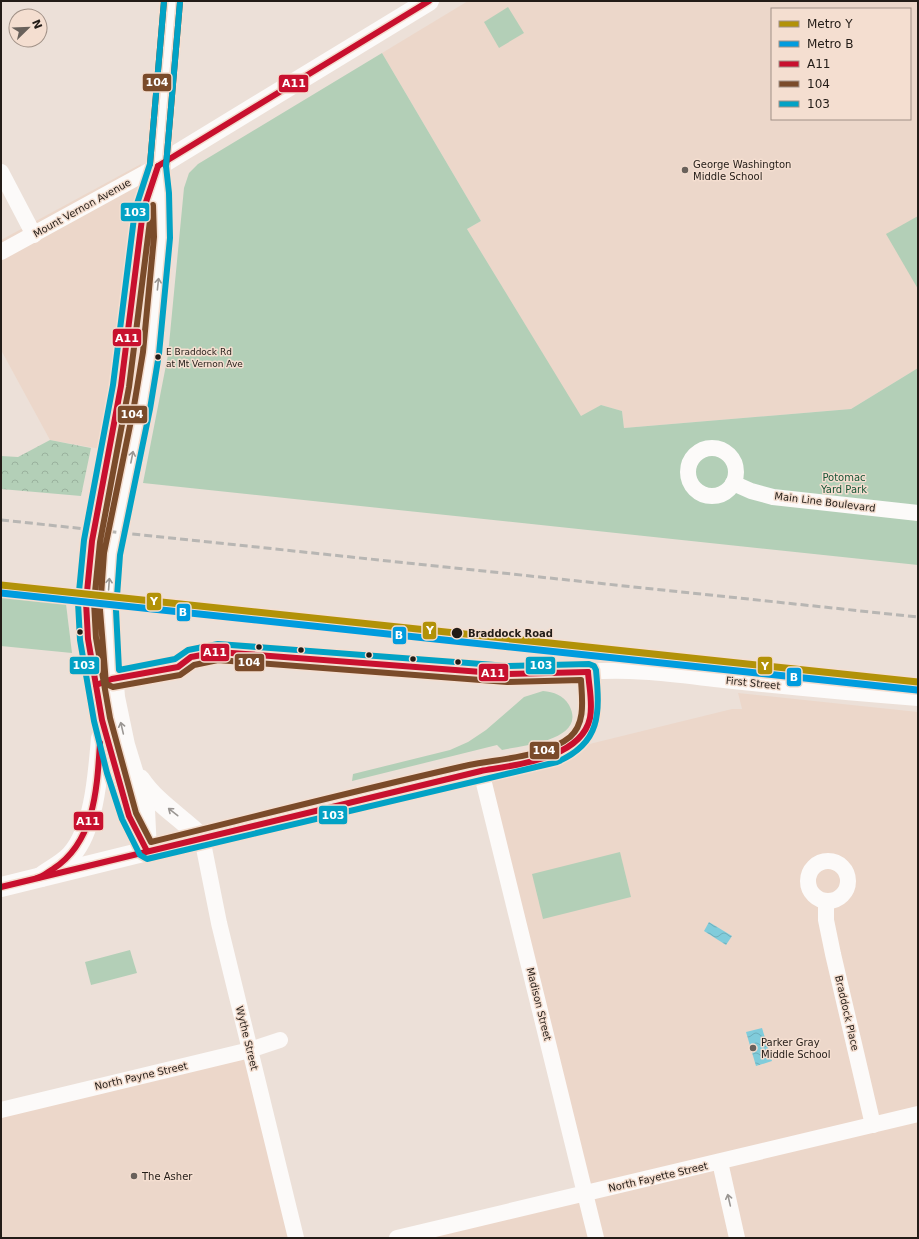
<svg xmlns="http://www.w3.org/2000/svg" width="919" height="1239" font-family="'DejaVu Sans',sans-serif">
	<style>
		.built { fill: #ecd7ca; fill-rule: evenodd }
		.green { fill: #b3cfb7 }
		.forest { fill: url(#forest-crowns) }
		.water { fill: url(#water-waves) }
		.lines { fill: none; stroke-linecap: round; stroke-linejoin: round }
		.minor { stroke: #fcfaf9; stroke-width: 16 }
		.major { stroke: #fcfaf9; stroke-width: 20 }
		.rail { stroke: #b8b6b3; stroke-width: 3; stroke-dasharray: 8 4; stroke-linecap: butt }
		.bus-1-casing { stroke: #f4ded0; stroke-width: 9 }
		.bus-2-casing { stroke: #f4ded0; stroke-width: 9 }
		.bus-3-casing { stroke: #f4ded0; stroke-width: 9 }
		.bus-1 { stroke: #c8102e; stroke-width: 6 }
		.bus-2 { stroke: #7a4b2a; stroke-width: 6 }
		.bus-3 { stroke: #02a2c5; stroke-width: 6 }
		.metro-1-casing { stroke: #f4ded0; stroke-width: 10 }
		.metro-2-casing { stroke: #f4ded0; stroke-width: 10 }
		.metro-1 { stroke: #b29208; stroke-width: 7 }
		.metro-2 { stroke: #009cde; stroke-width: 7 }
		.oneway { stroke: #9a9693 }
		.poi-dot { fill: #69615b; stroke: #f4ded0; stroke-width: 1.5 }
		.bus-dot { fill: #231c17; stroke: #f4ded0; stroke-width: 1.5 }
		.labels { text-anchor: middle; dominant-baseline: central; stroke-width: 3; stroke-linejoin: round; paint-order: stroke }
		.bus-label { font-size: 9px; fill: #231c17; stroke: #f4ded0; text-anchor: start }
		.poi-label { font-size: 10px; fill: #231c17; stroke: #f4ded0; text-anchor: start }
		.street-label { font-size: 10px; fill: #231c17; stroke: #f4ded0 }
		.park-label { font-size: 10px; fill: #165435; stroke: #f4ded0 }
		.stop-label { font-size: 10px; font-weight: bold; fill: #231c17; stroke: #f4ded0; text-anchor: start }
		.line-badge { stroke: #f4ded0; stroke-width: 1.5 }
		.badge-label { font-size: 11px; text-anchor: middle; font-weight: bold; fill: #fff }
	</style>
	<defs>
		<pattern id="forest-crowns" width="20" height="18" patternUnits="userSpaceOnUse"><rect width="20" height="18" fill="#b3cfb7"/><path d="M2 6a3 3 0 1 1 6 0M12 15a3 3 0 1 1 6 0" fill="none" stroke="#9ab19d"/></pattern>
		<pattern id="water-waves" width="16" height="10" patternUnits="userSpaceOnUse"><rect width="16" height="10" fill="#80ccdb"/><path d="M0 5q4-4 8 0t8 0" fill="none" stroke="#6eafbb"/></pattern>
	</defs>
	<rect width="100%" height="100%" fill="#ece0d8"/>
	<g class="built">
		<path d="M468 1H918V368L851 409 624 428 622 411 601 405 581 417 467 229 481 221 382 53ZM772 9H910V119H772Z"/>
		<path d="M141 164 106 450 50 440 1 350V240Z"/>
		<path d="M738 693 918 712V1238H396L587 1193 483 770 732 709H742Z"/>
		<path d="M252 1049 297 1238H1V1109Z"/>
	</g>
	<g class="green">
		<path d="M508 7 524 33 499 48 484 22Z"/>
		<path d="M382 53 481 221 467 229 581 416 601 405 622 411 624 428 851 409 918 368V565L143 483 168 355 184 188 189 173 198 164Z"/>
		<path d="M918 216V289L886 234Z"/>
		<path d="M1 596 66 604 72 653 1 646Z"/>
		<path d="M543 691C554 692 563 695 569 705 588 740 524 745 502 750L497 745 352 781 353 774 450 750 468 742 486 730 524 697Z"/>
		<path d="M620 852 631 897 543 919 532 874Z"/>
		<path d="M130 950 137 973 91 985 85 962Z"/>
	</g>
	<path class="forest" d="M50 440 91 448 81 496 1 489V456L18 457Z"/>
	<g class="water">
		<path d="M709 922 732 936 726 945 704 931Z"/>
		<path d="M762 1028 772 1061 756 1066 746 1032Z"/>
	</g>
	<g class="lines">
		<g class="minor">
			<path d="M1 172 34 235"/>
			<path d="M1 252 158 166"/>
			<circle cx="712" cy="472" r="24"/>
			<path d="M733 483 751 491 773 497 918 513"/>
			<path d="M481 771 596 1238"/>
			<path d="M202 838 219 923 296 1238"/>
			<path d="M147 851C255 825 363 799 471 773 498 767 555 761 575 743 596 725 590 697 588 672 633 668 678 675 724 680 789 687 853 693 918 698"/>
			<circle cx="828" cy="881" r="20"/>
			<path d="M826 901V920L833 954 873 1125"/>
			<path d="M1 1110 250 1050 280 1040"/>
			<path d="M720 1162 737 1238"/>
			<path d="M397 1238 918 1114"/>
		</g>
		<g class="major">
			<path d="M158 166 429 1"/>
			<path d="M140 779C156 803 182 818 202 838"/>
			<path d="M144 845 129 816 115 771 102 720 88 639 86 602 92 541 121 386 143 211 156 172"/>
			<path d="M147 851 145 810 125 745 115 697 108 610 112 554 142 407 151 353 162 237 161 193 158 166 172 1"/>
			<path d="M41 877C50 870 63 864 71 855 95 828 98 772 101 738"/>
			<path d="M1 887 147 851"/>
		</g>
		<path class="rail" d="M1 520 918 617"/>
		<g class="bus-1-casing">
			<g id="bus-1">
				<path d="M158 166 429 1"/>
				<path d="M96 685 112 679 178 667 191 657 218 652 508 674 588 672"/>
				<path d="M147 851 129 816 102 720 88 639 86 602 92 541 121 386 143 211 158 166"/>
				<path d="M37 878C43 877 48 872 53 869 95 842 97 788 100 743"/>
				<path d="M1 887 481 771C515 765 581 759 590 718 593 703 589 687 588 672"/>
			</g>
		</g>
		<g class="bus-2-casing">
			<g id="bus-2">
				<path d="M150 164 164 1"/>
				<path d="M166 166 180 2"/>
				<path d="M153 205 154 237 143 352 134 406 104 553 100 610 106 684 113 687 180 675 194 665 218 660 507 682 581 680C582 699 586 723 570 737 546 757 498 759 469 765 362 789 257 816 151 842L136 813 110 718 96 638 94 602 100 542 129 387 151 213Z"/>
			</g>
		</g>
		<g class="bus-3-casing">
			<path id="bus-3" d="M164 1 150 164 135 210 113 385 84 540 78 602 80 640 94 721 107 773 122 819 140 855 147 859 557 762C601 743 600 714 596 670L594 666 589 664 508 666 218 644 188 650 175 659 119 670 116 610 120 555 150 409 159 354 170 238 169 193 166 166 180 2"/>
		</g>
		<use href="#bus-1" class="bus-1"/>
		<use href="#bus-2" class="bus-2"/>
		<use href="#bus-3" class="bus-3"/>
		<g class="metro-1-casing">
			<path id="metro-1" d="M1 585 918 682"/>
		</g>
		<g class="metro-2-casing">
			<path id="metro-2" d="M1 593 917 690"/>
		</g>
		<use href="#metro-1" class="metro-1"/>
		<use href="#metro-2" class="metro-2"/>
	</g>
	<defs><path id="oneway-shaft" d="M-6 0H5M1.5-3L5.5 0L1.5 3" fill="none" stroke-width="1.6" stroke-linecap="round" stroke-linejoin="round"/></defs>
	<g class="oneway">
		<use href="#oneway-shaft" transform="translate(158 284) rotate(-84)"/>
		<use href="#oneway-shaft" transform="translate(132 457) rotate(-79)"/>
		<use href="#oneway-shaft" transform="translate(109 584) rotate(-86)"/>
		<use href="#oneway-shaft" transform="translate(122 728) rotate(-103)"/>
		<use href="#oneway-shaft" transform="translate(173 812) rotate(-142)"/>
		<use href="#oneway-shaft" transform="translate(729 1200) rotate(-103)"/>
	</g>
	<g class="poi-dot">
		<circle cx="685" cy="170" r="4"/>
		<circle cx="753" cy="1048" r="4"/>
		<circle cx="134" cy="1176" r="4"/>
	</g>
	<g class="bus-dot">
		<circle cx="158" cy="357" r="3.5"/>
		<circle cx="80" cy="632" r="3.5"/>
		<circle cx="457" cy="633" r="6"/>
		<circle cx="259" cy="647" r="3.5"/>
		<circle cx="301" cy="650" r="3.5"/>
		<circle cx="369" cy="655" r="3.5"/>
		<circle cx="413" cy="659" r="3.5"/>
		<circle cx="458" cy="662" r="3.5"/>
	</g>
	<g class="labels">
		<g class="bus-label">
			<text x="166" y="352">E Braddock Rd<tspan x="166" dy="12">at Mt Vernon Ave</tspan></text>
		</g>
		<g class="poi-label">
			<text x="693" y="164">George Washington<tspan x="693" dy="12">Middle School</tspan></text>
			<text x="761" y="1042">Parker Gray<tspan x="761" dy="12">Middle School</tspan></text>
			<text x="142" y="1176">The Asher</text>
		</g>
		<g class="street-label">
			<text transform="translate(82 208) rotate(-29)">Mount Vernon Avenue</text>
			<text transform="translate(825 502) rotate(7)">Main Line Boulevard</text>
			<text transform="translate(753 683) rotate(6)">First Street</text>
			<text transform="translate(539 1004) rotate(76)">Madison Street</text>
			<text transform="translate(847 1013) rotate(77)">Braddock Place</text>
			<text transform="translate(247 1038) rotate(76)">Wythe Street</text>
			<text transform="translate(141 1076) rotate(-13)">North Payne Street</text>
			<text transform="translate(658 1177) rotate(-13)">North Fayette Street</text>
		</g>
		<g class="park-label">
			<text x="844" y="477">Potomac<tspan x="844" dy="12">Yard Park</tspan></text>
		</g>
		<g class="stop-label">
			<text x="468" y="633">Braddock Road</text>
		</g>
	</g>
	<g class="line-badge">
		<rect x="142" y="73" width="30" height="19" rx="4" fill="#7a4b2a"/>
		<rect x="278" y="74" width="31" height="19" rx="4" fill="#c8102e"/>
		<rect x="120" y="202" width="30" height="20" rx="4" fill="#02a2c5"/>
		<rect x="112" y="328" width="30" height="19" rx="4" fill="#c8102e"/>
		<rect x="117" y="405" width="31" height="19" rx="4" fill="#7a4b2a"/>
		<rect x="146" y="592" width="16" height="19" rx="4" fill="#b29208"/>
		<rect x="176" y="603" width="15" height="19" rx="4" fill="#009cde"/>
		<rect x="422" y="621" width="15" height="19" rx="4" fill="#b29208"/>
		<rect x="392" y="626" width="15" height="19" rx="4" fill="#009cde"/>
		<rect x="200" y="643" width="30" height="19" rx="4" fill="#c8102e"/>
		<rect x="234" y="653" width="31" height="19" rx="4" fill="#7a4b2a"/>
		<rect x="525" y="656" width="31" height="19" rx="4" fill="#02a2c5"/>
		<rect x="69" y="656" width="31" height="19" rx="4" fill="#02a2c5"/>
		<rect x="757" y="656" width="16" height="19" rx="4" fill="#b29208"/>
		<rect x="478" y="663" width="31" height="19" rx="4" fill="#c8102e"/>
		<rect x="786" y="667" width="16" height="20" rx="4" fill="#009cde"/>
		<rect x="529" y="741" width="31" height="19" rx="4" fill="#7a4b2a"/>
		<rect x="318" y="805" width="30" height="20" rx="4" fill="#02a2c5"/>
		<rect x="73" y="811" width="31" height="20" rx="4" fill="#c8102e"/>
	</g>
	<g class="badge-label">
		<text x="157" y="86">104</text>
		<text x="294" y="87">A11</text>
		<text x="135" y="216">103</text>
		<text x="127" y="342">A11</text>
		<text x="132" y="418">104</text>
		<text x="154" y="605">Y</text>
		<text x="183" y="616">B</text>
		<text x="430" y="634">Y</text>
		<text x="399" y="639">B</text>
		<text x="215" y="656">A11</text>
		<text x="249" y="666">104</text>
		<text x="541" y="669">103</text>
		<text x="84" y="669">103</text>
		<text x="765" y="670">Y</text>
		<text x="493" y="677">A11</text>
		<text x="794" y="681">B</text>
		<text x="544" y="754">104</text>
		<text x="333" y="819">103</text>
		<text x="88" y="825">A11</text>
	</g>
	<rect width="919" height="1239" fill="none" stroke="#231c17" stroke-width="4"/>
	<rect x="771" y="8" width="140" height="112" fill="#f4ded0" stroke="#a09086"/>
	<rect x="779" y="21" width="20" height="6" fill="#b29208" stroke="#a09086"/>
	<text x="807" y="28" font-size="12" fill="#231c17">Metro Y</text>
	<rect x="779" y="41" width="20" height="6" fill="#009cde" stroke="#a09086"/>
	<text x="807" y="48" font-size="12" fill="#231c17">Metro B</text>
	<rect x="779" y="61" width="20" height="6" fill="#c8102e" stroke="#a09086"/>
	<text x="807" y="68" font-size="12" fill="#231c17">A11</text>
	<rect x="779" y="81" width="20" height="6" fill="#7a4b2a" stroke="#a09086"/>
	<text x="807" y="88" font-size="12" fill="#231c17">104</text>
	<rect x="779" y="101" width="20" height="6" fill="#02a2c5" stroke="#a09086"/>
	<text x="807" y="108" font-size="12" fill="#231c17">103</text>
	<g transform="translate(28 28) rotate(67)"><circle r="19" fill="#f4ded0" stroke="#a09086"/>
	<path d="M0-3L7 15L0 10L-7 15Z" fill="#69615b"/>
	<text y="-6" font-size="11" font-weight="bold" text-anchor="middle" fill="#231c17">N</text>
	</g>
</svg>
